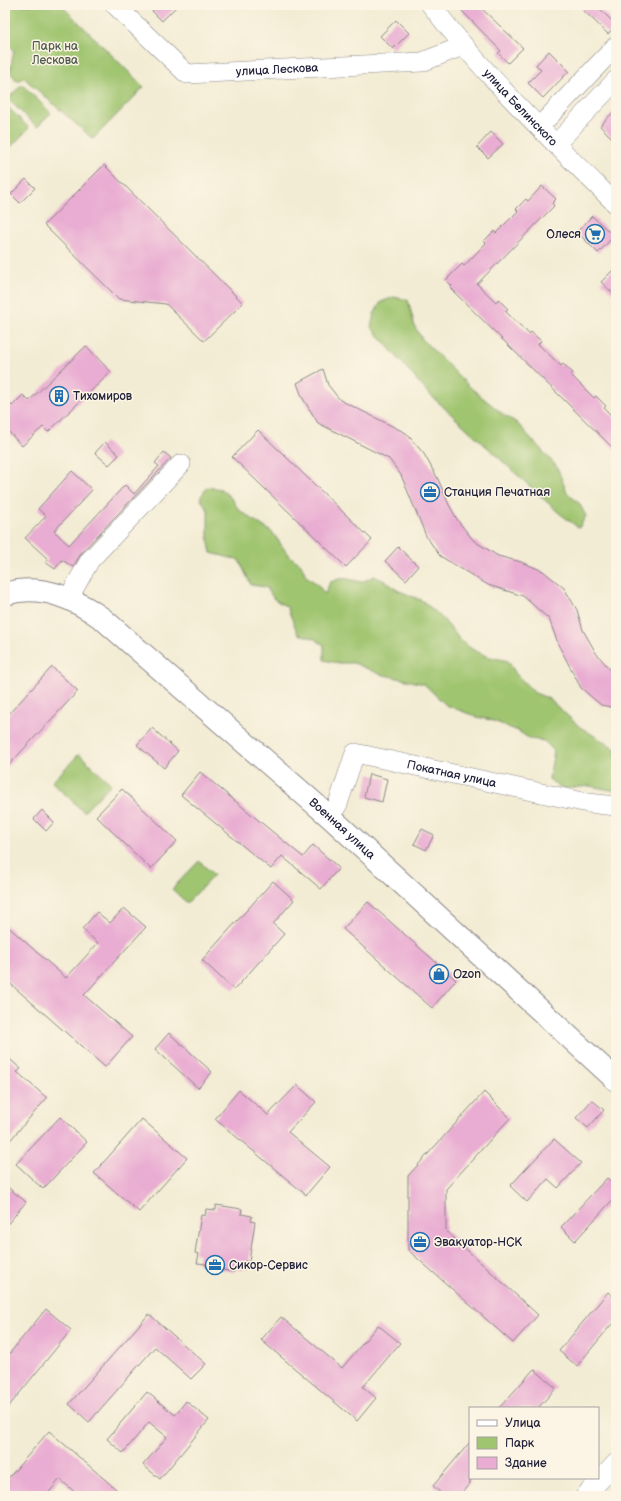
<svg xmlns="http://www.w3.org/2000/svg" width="621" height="1501" font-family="'Balsamiq Sans',sans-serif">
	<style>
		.green { fill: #a0c570; stroke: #617456 }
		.building { fill: #e9acd2 }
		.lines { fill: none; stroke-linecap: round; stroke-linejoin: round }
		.minor-casing { stroke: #8a8788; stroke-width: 20 }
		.major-casing { stroke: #8a8788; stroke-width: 24 }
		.minor { stroke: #fff; stroke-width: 19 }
		.major { stroke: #fff; stroke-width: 22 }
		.labels { text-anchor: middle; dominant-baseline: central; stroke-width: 3; stroke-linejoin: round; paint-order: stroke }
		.park-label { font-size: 12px; fill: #4e5b4e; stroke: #fcf5e5 }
		.street-label { font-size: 12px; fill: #22223b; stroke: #fcf5e5 }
		.poi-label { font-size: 12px; fill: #22223b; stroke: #fcf5e5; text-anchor: start }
	</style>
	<rect width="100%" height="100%" fill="#fcf5e5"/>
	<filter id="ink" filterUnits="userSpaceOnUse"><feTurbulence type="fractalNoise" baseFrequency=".025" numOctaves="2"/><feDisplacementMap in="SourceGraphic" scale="8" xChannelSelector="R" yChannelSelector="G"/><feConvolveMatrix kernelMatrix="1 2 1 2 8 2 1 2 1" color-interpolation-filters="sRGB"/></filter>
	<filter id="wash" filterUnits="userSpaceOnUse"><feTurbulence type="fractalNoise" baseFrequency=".012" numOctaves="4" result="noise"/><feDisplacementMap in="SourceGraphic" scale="16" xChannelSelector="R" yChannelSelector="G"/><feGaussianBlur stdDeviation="0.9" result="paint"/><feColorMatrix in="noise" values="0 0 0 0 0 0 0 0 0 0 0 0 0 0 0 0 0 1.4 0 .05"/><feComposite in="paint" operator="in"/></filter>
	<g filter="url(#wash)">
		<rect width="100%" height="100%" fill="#f3ecd4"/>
		<g class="green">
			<path d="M5 5H61L144 87 93 139 24 78 17 81 10 72 14 50 5 41Z"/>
			<path d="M22 84 51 113 37 127 8 99Z"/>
			<path d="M5 104 29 128 5 153Z"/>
			<path d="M394 297 408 300 415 327 422 339 471 388 504 415 517 423 557 467 567 493 579 503 586 516 579 528 559 513 428 393 371 327 374 314 381 302Z"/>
			<path d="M207 487 221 489 231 498 239 510 273 533 289 556 301 564 306 576 317 584 325 594 330 582 343 578 362 582 374 576 387 582 397 590 423 601 443 619 461 641 472 649 486 656 508 661 516 674 535 693 548 698 580 727 616 749V791L590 786 561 789 549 779 554 751 544 741 530 739 518 731 491 720 477 717 446 705 424 684 380 674 354 663H338L324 660V645L313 638 298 634 287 607 274 599 266 587 251 585 239 560 211 553 208 538V510L200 498Z"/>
			<path d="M79 754 111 784 84 812 52 782Z"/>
			<path d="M199 861 214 875 187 903 172 889Z"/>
		</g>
		<g id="blocks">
			<g class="building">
				<path d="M157 5H178L162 21 152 11Z"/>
				<path d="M466 5H478L523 48 508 63 498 53 501 51 461 10Z"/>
				<path d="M578 5H596L616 25 608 34Z"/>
				<path d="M396 20 409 33 393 49 380 36Z"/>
				<path d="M549 51 569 71 543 98 528 83 541 70 536 65Z"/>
				<path d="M616 109V142L600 126Z"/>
				<path d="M491 132 503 144 488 158 477 147Z"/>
				<path d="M104 165 243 303 204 341 166 304 119 299 44 225Z"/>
				<path d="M26 179 35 188 20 203 11 194Z"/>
				<path d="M542 186 556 199 552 203 554 206 477 284 496 302 498 299 508 309 505 311 529 334 531 332 541 341 538 344 561 366 563 364 573 373 571 375 594 398 596 396 606 406 604 408 616 420V451L450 288 452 286 446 280 462 264 464 266 486 243 484 241 494 231 496 233 518 211 516 209 526 199 528 201Z"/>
				<path d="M592 216 614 236 598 253 577 232Z"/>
				<path d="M616 267V296L601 282Z"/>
				<path d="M86 346 111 372 48 432 43 427 22 446 5 428V398L12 406 23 395 29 401Z"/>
				<path d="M323 369 328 385 340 400 406 433 424 454 438 479 449 505 458 521 474 541 498 556 521 562 543 571 564 588 577 610 583 630 596 653 612 672 616 674V708L601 705 581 688 559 646 549 619 523 596 488 585 440 556 426 536 401 475 389 459 318 423 302 397 297 383Z"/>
				<path d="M258 430 372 540 346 567 232 457Z"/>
				<path d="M105 442 119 455 109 465 95 453Z"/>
				<path d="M164 452 171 458 82 552 73 567 62 560 55 569 45 562 48 559 25 538 46 516 38 509 72 471 92 490 54 531 69 545 125 485 134 494 159 466 155 463Z"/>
				<path d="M398 547 418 566 406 580 385 561Z"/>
				<path d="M52 667 78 691 5 769V718Z"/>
				<path d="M152 728 178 751 164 768 137 745Z"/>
				<path d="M200 772 303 857 313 845 339 868 321 889 282 856 271 869 181 795Z"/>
				<path d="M369 774 387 779 382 802 364 797Z"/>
				<path d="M122 789 177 841 151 869 96 816Z"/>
				<path d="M42 810 54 822 46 831 34 819Z"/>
				<path d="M422 829 434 835 426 850 414 844Z"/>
				<path d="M273 881 294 900 273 924 284 934 234 990 202 960Z"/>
				<path d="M368 902 456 980 432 1008 343 929Z"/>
				<path d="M124 908 146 927 84 995 132 1037 105 1067 5 979V924L66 978 98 943 82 929 97 912 110 923Z"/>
				<path d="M169 1033 212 1072 198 1088 155 1049Z"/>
				<path d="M5 1055 21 1069 17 1072 47 1098 5 1146Z"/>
				<path d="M297 1085 316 1102 288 1132 330 1167 306 1195 215 1119 239 1090 268 1115Z"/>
				<path d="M484 1092 510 1118 446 1189V1231L538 1315 513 1343 408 1250V1176Z"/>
				<path d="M592 1100 604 1110 588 1128 576 1118Z"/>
				<path d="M60 1117 87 1142 43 1189 16 1164Z"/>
				<path d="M142 1119 187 1158 139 1212 94 1173Z"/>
				<path d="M554 1139 581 1163 558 1188 548 1179 527 1202 510 1186Z"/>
				<path d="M607 1178 616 1186V1196L575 1241 561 1227Z"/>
				<path d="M5 1185 26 1202 5 1227Z"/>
				<path d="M216 1205 242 1209 241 1214 252 1216 251 1221 255 1222 249 1262 245 1261 244 1270 234 1269V1272L206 1267V1264L197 1263 199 1254 195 1253 201 1215 205 1216 206 1209 216 1210Z"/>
				<path d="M608 1292 616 1299V1319L577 1366 559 1351Z"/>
				<path d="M46 1309 71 1330 5 1411V1359Z"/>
				<path d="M149 1314 206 1364 191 1379 155 1347 89 1422 69 1404Z"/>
				<path d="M281 1317 342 1368 378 1325 400 1343 363 1387 376 1398 357 1421 261 1340Z"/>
				<path d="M534 1369 556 1388 538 1408H499Z"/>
				<path d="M147 1392 175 1415 186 1401 209 1420 160 1479 143 1465 167 1437 149 1422 123 1453 107 1439Z"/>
				<path d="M49 1431 124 1496H79L60 1479 46 1496H5V1482Z"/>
				<path d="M470 1442V1483L459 1496H444L433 1486Z"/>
			</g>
		</g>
	</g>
	<g filter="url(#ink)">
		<use href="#blocks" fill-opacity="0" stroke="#8a8788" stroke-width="1"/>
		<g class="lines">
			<g class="minor-casing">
				<g id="minor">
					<path id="s1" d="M115 5 187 74 422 62 463 46"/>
					<path id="s2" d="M431 5C486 77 552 141 616 204"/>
					<path d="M539 127 616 46"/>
					<path d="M556 144 616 80"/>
					<path d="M68 599 90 560 181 464"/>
					<path id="s3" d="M330 817 338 804 355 753 588 803 616 806"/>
					<path d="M585 1496 616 1463"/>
				</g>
			</g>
			<g class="major-casing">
				<g id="major">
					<path id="s4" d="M5 594C41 583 74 598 103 619L330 817 616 1080"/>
				</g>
			</g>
			<use href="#minor" class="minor"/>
			<use href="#major" class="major"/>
		</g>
	</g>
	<defs>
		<g id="supermarket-ring" transform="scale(1)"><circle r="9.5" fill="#fcf5e5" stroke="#1f6fb2" stroke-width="1.5"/><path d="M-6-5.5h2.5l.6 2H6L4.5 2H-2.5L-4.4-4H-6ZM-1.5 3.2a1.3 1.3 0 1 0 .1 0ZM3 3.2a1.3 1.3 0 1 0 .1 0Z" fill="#1f6fb2"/></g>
		<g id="building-ring" transform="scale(1)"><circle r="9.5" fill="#fcf5e5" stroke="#1f6fb2" stroke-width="1.5"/><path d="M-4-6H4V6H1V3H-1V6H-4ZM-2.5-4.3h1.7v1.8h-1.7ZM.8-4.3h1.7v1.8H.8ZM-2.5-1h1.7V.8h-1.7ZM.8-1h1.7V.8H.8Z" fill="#1f6fb2"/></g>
		<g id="office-ring" transform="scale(1)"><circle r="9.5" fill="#fcf5e5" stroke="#1f6fb2" stroke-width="1.5"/><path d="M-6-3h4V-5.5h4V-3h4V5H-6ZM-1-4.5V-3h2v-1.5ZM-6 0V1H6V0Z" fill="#1f6fb2"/></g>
		<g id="shop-ring" transform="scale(1)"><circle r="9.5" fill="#fcf5e5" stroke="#1f6fb2" stroke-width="1.5"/><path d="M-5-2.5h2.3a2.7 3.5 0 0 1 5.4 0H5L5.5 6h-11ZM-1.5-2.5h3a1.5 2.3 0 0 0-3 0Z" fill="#1f6fb2"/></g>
	</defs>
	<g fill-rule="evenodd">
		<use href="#supermarket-ring" x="595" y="234"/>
		<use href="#building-ring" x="59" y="396"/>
		<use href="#office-ring" x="430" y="492"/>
		<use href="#shop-ring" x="439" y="974"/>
		<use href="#office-ring" x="420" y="1242"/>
		<use href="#office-ring" x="215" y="1265"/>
	</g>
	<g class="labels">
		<g class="park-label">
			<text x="55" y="46">Парк на<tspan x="55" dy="14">Лескова</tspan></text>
		</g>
		<g class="street-label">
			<text stroke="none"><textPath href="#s1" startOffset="190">улица Лескова</textPath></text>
			<text stroke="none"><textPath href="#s2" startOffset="136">улица Белинского</textPath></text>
			<text stroke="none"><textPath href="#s3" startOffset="168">Покатная улица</textPath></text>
			<text stroke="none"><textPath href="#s4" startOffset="423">Военная улица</textPath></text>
		</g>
		<g class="poi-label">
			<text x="581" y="234" text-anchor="end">Олеся</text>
			<text x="73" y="396">Тихомиров</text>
			<text x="444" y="492">Станция Печатная</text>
			<text x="453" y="974">Ozon</text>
			<text x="434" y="1242">Эвакуатор-НСК</text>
			<text x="229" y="1265">Сикор-Сервис</text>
		</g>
	</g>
	<rect width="621" height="1501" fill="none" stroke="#fcf5e5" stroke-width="20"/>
	<rect x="469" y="1407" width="130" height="72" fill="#fcf5e5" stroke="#a5a1a1"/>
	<rect x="477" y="1420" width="20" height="6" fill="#ffffff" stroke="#a5a1a1"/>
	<text x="505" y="1427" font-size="12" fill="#22223b">Улица</text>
	<rect x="477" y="1437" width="20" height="12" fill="#a0c570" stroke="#a5a1a1"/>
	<text x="505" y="1447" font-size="12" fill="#22223b">Парк</text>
	<rect x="477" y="1457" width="20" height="12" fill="#e9acd2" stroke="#a5a1a1"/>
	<text x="505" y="1467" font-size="12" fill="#22223b">Здание</text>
</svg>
